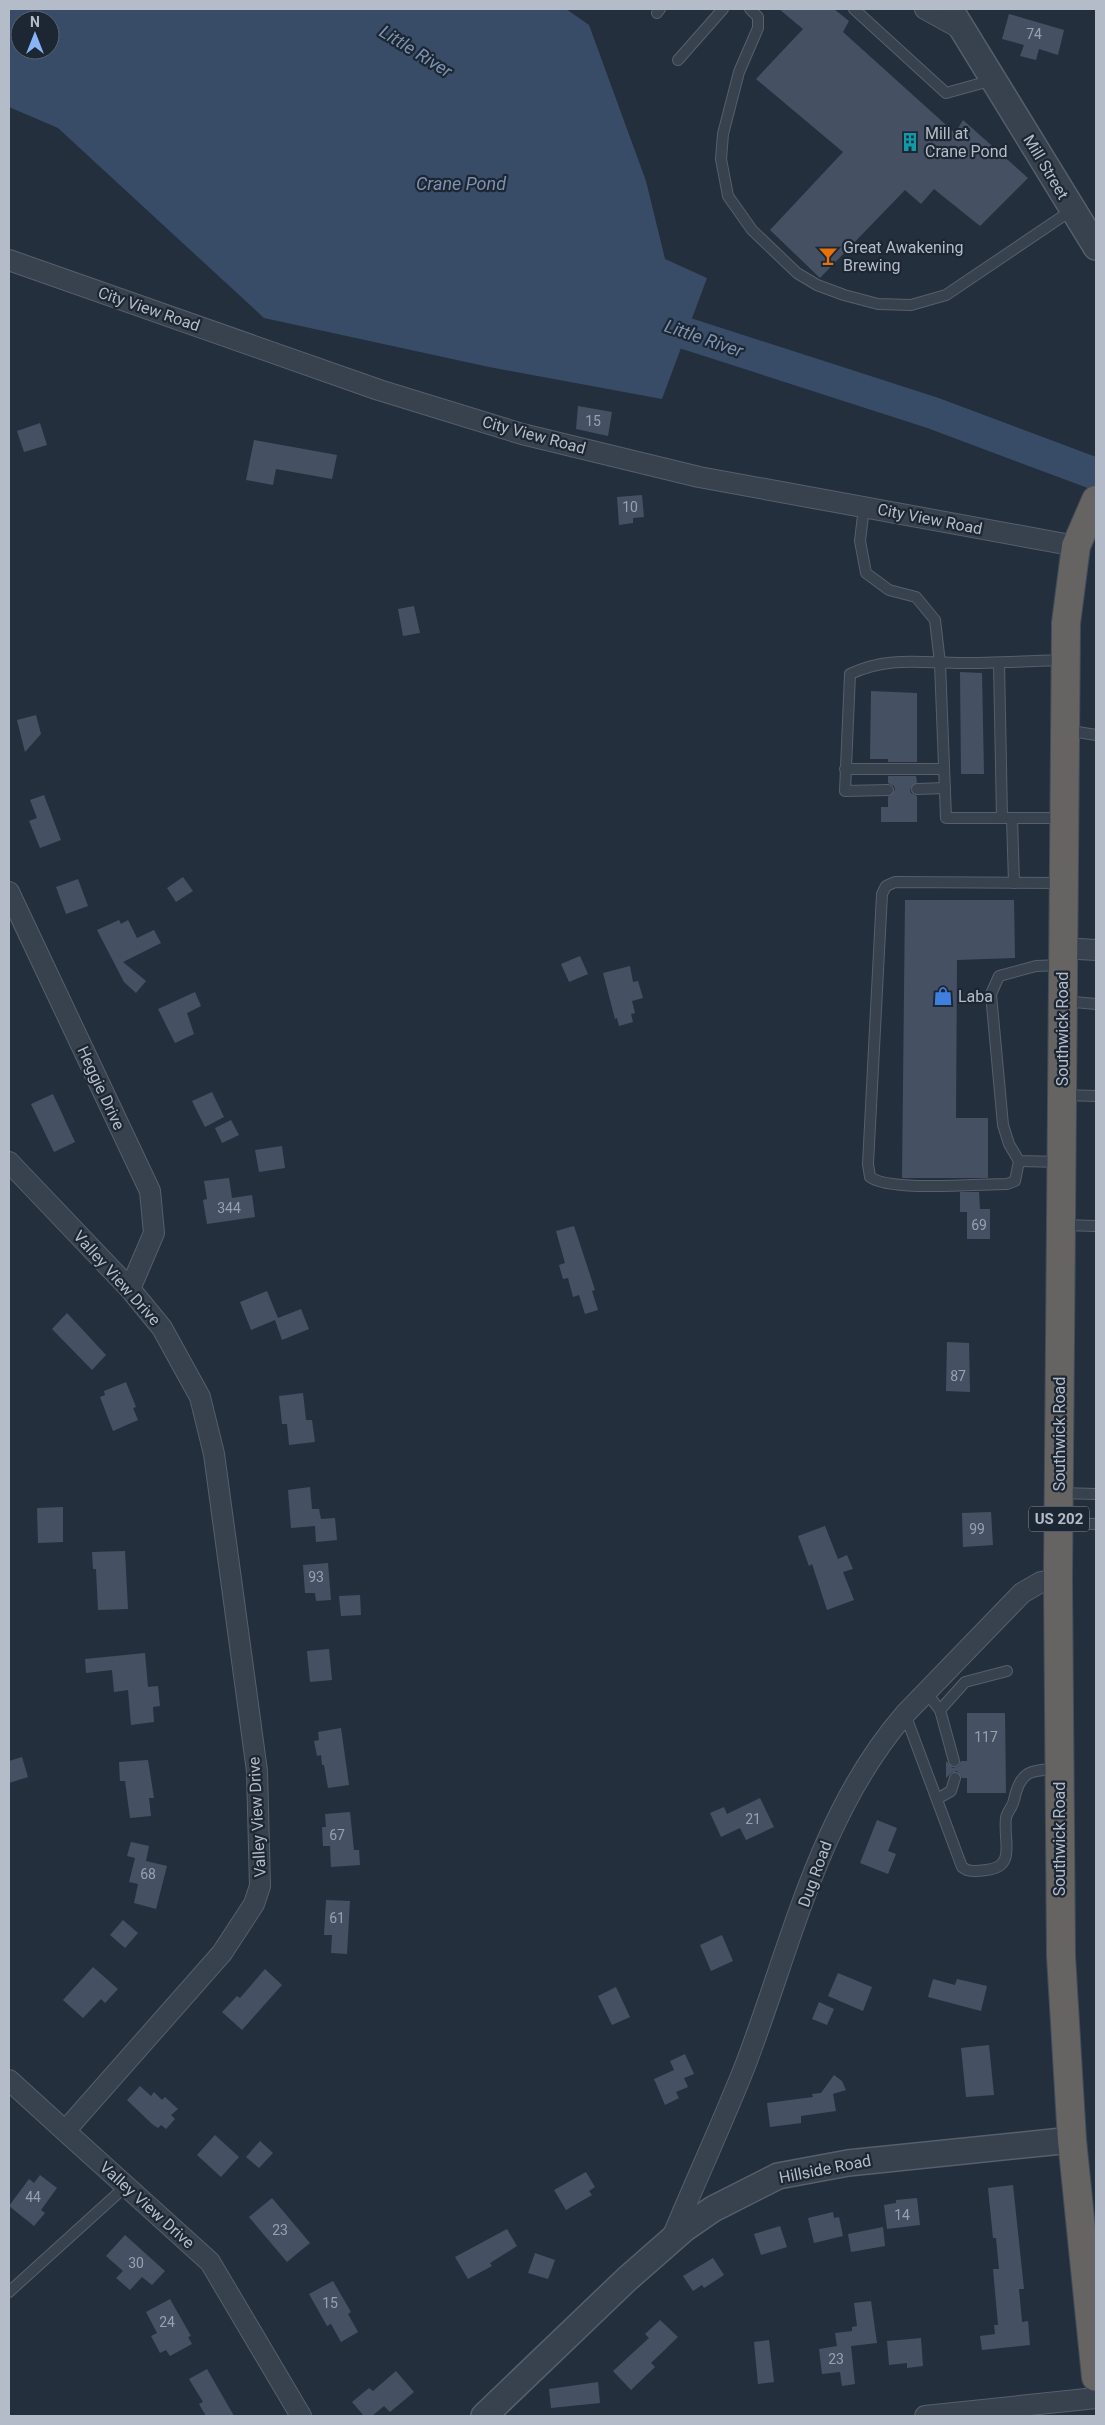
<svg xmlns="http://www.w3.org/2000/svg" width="1105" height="2425" font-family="Roboto,sans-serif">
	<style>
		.water { fill: #394c67; fill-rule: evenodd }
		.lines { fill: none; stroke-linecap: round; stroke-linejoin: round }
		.river { stroke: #394c67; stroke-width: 32 }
		.building { fill: #455162 }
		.service-casing { stroke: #565f6c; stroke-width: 12 }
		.minor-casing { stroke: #565f6c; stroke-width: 22 }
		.tertiary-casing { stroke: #565f6c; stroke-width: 28 }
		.trunk-casing { stroke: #434c59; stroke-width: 30 }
		.service { stroke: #38414e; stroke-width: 10 }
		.minor { stroke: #38414e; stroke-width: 20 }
		.tertiary { stroke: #38414e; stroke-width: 25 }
		.trunk { stroke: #656462; stroke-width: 28 }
		.labels { text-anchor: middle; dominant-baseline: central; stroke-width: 4.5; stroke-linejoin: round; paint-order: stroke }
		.number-label { font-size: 14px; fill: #98a1af }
		.shield { fill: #1d2633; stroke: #878f9c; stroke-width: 1 }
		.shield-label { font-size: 15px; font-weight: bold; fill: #b4bcc9 }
		.poi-label { font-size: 16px; fill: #b4bcc9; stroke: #1d2633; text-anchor: start }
		.street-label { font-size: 16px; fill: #b4bcc9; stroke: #1d2633 }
		.water-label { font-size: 18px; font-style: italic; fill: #7c92b1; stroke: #1d2633 }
	</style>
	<rect width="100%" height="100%" fill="#242f3e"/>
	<path class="water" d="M9 9H566L589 25 646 181 665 259 707 278 662 399 489 367 264 318 58 128 9 107ZM20 20H50V50H20Z"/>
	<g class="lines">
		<path class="river" d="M650 310 660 325 933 413 1096 474"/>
	</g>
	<g class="building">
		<path d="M779 9H834L849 21 843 32 955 133 963 120 1028 178 980 226 934 189 921 204 905 190 820 278 770 230 843 152 756 79 803 29Z"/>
		<path d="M1009 14 1064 30 1058 55 1039 49 1036 60 1020 56 1024 45 1002 39Z"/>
		<path d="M578 406 612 412 608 436 576 429Z"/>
		<path d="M40 423 47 445 24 452 17 431Z"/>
		<path d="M254 440 337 455 332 479 276 469 273 485 246 480Z"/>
		<path d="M642 495 644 517 633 518V523L619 525 617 497Z"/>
		<path d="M414 606 420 633 403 636 398 609Z"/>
		<path d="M960 672 982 673 984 774H961Z"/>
		<path d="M871 691 917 693V762H888V759H870Z"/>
		<path d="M36 715 41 734 25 752 17 720Z"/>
		<path d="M888 776H916L917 782 910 789 911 793 917 796V822H881V807H888V797L895 790 894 786 888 783Z"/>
		<path d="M44 795 61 840 40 848 29 821 37 818 30 800Z"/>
		<path d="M183 877 193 891 176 902 167 888Z"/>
		<path d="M78 879 88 906 66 914 56 887Z"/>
		<path d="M905 900H1014L1015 958 957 960 956 1118H988V1178H902Z"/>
		<path d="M119 920 121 924 128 920 137 938 154 930 161 943 123 962 146 981 136 993 124 982 97 930Z"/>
		<path d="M580 956 588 974 569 982 561 964Z"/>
		<path d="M630 966 633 982 638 981 643 998 632 1001 635 1013 631 1014 633 1022 619 1026 617 1018 615 1019 603 973Z"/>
		<path d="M195 992 201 1006 187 1013 194 1034 175 1043 158 1009Z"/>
		<path d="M212 1092 224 1117 205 1127 192 1101Z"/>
		<path d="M53 1094 75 1142 54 1152 31 1104Z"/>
		<path d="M231 1120 239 1135 222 1143 215 1128Z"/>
		<path d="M282 1146 285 1168 259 1172 255 1150Z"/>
		<path d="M229 1178 232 1198 252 1195 255 1217 207 1224 203 1200 207 1199 204 1181Z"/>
		<path d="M960 1192H979L980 1209H990V1239H967V1212H960Z"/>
		<path d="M574 1226 595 1290 592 1291 598 1310 585 1314 579 1295 573 1297 568 1278 563 1279 559 1265 565 1263 556 1231Z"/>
		<path d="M267 1291 278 1318 301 1309 309 1329 282 1340 275 1320 251 1330 240 1302Z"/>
		<path d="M67 1313 106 1355 92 1370 52 1329Z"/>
		<path d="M947 1342 969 1343 970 1392 946 1391Z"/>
		<path d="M126 1382 136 1407 133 1408 138 1420 113 1431 100 1397 105 1395 104 1391Z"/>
		<path d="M303 1393 306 1420H312L315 1442 289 1445 287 1424H282L279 1396Z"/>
		<path d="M310 1487 312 1509H319L321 1519 335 1518 337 1540 316 1542 315 1526 291 1528 288 1490Z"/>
		<path d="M63 1507V1542L38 1543 37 1508Z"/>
		<path d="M991 1512 993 1545 963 1547 962 1513Z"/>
		<path d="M825 1526 838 1559 847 1555 853 1569 843 1572 854 1600 827 1610 812 1564 809 1566 798 1536Z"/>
		<path d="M125 1551 128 1609 98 1610 96 1569H93L92 1552Z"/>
		<path d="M328 1563 331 1600 316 1601 315 1593H305L303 1565Z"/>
		<path d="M360 1595 361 1615 341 1616 339 1596Z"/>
		<path d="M329 1649 332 1680 310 1682 307 1651Z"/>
		<path d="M145 1653 148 1687 158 1686 160 1706 153 1707 154 1722 131 1725 128 1690 114 1692 112 1670 86 1673 85 1659Z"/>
		<path d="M967 1713H1005L1006 1793H967V1778H962L957 1771 951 1773 946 1778V1761L953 1768 958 1766 961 1761H967Z"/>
		<path d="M341 1728 349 1785 328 1788 324 1765H322L321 1755 317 1756 314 1741 319 1740 318 1732Z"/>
		<path d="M22 1757 28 1777 9 1783V1761Z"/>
		<path d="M148 1760 154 1798H149L151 1816 130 1818 125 1781H120L119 1762Z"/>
		<path d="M760 1798 774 1827 746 1840 740 1828 721 1837 710 1813 724 1807 727 1814Z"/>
		<path d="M350 1812 354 1850H359L360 1865 331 1867 330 1846H323L322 1827H326L325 1814Z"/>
		<path d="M877 1820 897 1828 888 1851 896 1854 888 1874 860 1863Z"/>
		<path d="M131 1842 149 1846 146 1861 167 1866 156 1909 134 1903 138 1884 129 1882 135 1858 127 1856Z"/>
		<path d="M326 1900 350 1901 347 1954 331 1953 332 1935H324Z"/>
		<path d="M123 1920 138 1933 125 1948 110 1935Z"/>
		<path d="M722 1935 733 1961 711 1971 700 1945Z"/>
		<path d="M93 1967 118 1989 105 2003 101 1999 83 2018 63 2000Z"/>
		<path d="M265 1969 282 1985 242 2030 222 2012 237 1996 240 1998Z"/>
		<path d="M838 1973 872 1987 863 2011 828 1996Z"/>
		<path d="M933 1979 955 1985 957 1979 987 1986 981 2011 928 1997Z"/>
		<path d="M616 1987 630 2017 612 2025 598 1996Z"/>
		<path d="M819 2002 834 2009 827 2025 812 2019Z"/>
		<path d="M989 2045 994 2095 966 2097 961 2048Z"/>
		<path d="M685 2054 694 2074 684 2078 688 2087 676 2092 679 2098 665 2105 654 2079 674 2070 670 2061Z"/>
		<path d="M834 2075 842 2081 846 2090 833 2094 836 2111 801 2116V2123L770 2127 767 2103 813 2097 812 2094 821 2093Z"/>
		<path d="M140 2086 151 2096 154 2092 162 2100 165 2097 178 2109 171 2115 175 2119 166 2129 161 2125 158 2128 152 2124 127 2100Z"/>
		<path d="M215 2135 239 2157 221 2177 197 2155Z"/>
		<path d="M260 2141 273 2153 259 2168 246 2157Z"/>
		<path d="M586 2172 595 2187 589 2191 592 2195 566 2210 554 2190Z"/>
		<path d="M40 2175 57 2188 41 2210 45 2213 34 2226 9 2206 29 2179 34 2183Z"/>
		<path d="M1013 2185 1024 2289H1019L1022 2322 1028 2321 1030 2345 982 2350 980 2336 995 2334 994 2325H998L993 2269H999L996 2238H993L988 2188Z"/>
		<path d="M272 2198 310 2243 287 2262 249 2217Z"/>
		<path d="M917 2198 920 2225 887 2229 884 2205 896 2203V2200Z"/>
		<path d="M833 2212 834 2218 839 2217 843 2236 814 2243 808 2218Z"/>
		<path d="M780 2226 787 2247 761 2255 754 2234Z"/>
		<path d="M883 2227 885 2246 851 2252 848 2234Z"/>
		<path d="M507 2229 517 2246 490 2263 492 2266 468 2279 455 2257Z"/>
		<path d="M125 2235 165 2271 152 2285 142 2277 130 2290 116 2278 123 2271 106 2256Z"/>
		<path d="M535 2253 555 2260 548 2279 528 2273Z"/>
		<path d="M713 2258 724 2275 704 2288 702 2285 693 2291 683 2276Z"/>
		<path d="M333 2281 351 2312 348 2314 358 2332 341 2342 331 2324 327 2326 309 2294Z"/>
		<path d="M170 2299 191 2336 188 2337 192 2344 170 2356 166 2350 160 2353 151 2336 157 2333 146 2312Z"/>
		<path d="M871 2301 877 2343 851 2346 855 2384 842 2386 840 2372 822 2374 819 2349 837 2346 835 2333 852 2331V2327L857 2326 854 2303Z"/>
		<path d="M660 2320 678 2337 651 2363 655 2367 631 2390 613 2371 649 2338 645 2334Z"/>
		<path d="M921 2338 923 2366 907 2368V2363L889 2365 887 2341Z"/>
		<path d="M769 2340 774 2382 758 2384 754 2342Z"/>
		<path d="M207 2369 234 2416H206L199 2404 203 2402 189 2379Z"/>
		<path d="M396 2371 414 2392 390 2412 384 2406 372 2416H364L352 2402 369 2388 373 2391Z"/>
		<path d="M598 2382 600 2403 551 2408 549 2389Z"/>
	</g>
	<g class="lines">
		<g class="service-casing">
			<g id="service">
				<path d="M750 9 758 17V28L739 72 723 134 721 159 728 196 752 230 797 273 817 285 844 295 878 304 911 305 946 295 1072 210"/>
				<path d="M854 9 946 93 993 80"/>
				<path d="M657 13 660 9"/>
				<path d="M678 60 723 9"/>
				<path d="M864 507 860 541 866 573 889 590 916 597 935 620 940 663 946 818H1063"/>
				<path d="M999 663 1002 818"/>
				<path d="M1065 730 1096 735"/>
				<path d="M845 769H944"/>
				<path d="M917 789 945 788"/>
				<path d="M888 790 845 791 850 674C888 656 921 663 962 663 996 663 1030 661 1065 660"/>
				<path d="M1012 818 1014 883"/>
				<path d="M1063 1001 1096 1004"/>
				<path d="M1062 1095 1096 1096"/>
				<path d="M1019 1161 1015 1181 1007 1184C978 1184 890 1192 870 1177L868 1164 882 894 886 886 895 882 1062 883"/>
				<path d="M1061 1162 1019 1161 1009 1144 1003 1125 991 994 999 976 1036 966 1061 965"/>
				<path d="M1062 1225 1096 1226"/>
				<path d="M1060 1493 1096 1494"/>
				<path d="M1060 1523 1096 1524"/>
				<path d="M925 1691 940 1710 954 1761"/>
				<path d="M940 1710 965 1682 1007 1671"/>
				<path d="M905 1714 962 1867 967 1870C974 1872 979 1871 986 1870 1017 1867 1003 1841 1006 1818 1007 1811 1013 1807 1014 1800 1020 1771 1030 1770 1058 1769"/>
				<path d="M937 1799 951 1791 955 1778"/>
				<path d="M9 2292 126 2186"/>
			</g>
		</g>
		<g class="minor-casing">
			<g id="minor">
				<path d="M925 9 961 29"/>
				<path d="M9 260 379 390 522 434 699 477 1076 546"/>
				<path d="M9 892 150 1191 154 1233 130 1289"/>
				<path d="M1062 948 1096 950"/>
				<path d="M9 1162 130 1289 162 1328 200 1397 214 1454 257 1771 260 1886 254 1904 222 1953 65 2131 210 2262 301 2416"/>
				<path d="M9 2080 65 2131"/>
				<path d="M671 2240C695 2182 722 2124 745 2066 791 1946 819 1813 905 1714L1022 1593 1041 1582 1058 1579"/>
				<path d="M925 2416 1096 2398"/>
			</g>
		</g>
		<g class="tertiary-casing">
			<g id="tertiary">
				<path d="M950 9 1096 247"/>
				<path d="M484 2416 627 2279 684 2229 713 2209 778 2176 848 2163 1072 2140"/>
			</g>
		</g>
		<g class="trunk-casing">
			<path id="trunk" d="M1096 500 1076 546 1066 623 1058 1579 1061 1956 1072 2140 1096 2377"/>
		</g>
		<use href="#service" class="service"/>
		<use href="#minor" class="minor"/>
		<use href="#tertiary" class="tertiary"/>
		<use href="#trunk" class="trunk"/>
	</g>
	<defs>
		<g id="building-bare" transform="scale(1.5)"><path d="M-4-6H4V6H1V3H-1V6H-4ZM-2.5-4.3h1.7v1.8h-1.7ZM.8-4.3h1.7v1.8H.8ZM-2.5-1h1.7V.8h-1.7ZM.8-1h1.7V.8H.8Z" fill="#0f9aa8" stroke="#1d2633" stroke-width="2.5" paint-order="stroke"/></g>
		<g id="bar-bare" transform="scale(1.5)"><path d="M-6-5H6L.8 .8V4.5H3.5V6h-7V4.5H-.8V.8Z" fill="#e8710a" stroke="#1d2633" stroke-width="2.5" paint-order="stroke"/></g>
		<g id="shop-bare" transform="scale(1.5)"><path d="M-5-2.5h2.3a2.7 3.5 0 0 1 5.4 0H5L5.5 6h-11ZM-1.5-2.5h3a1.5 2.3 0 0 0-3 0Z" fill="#3f7fe0" stroke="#1d2633" stroke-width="2.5" paint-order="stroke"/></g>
	</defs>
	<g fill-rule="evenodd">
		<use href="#building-bare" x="910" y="142"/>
		<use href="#bar-bare" x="828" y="256"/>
		<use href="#shop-bare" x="943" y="996"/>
	</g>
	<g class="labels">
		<g class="number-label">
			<text x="1034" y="34">74</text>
			<text x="593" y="421">15</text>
			<text x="630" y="507">10</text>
			<text x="229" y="1208">344</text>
			<text x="979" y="1225">69</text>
			<text x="958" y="1376">87</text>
			<text x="977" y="1529">99</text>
			<text x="316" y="1577">93</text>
			<text x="986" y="1737">117</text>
			<text x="753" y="1819">21</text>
			<text x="337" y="1835">67</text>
			<text x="148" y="1874">68</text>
			<text x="337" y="1918">61</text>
			<text x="33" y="2197">44</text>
			<text x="902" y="2215">14</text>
			<text x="280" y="2230">23</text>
			<text x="136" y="2263">30</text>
			<text x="330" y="2303">15</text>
			<text x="167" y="2322">24</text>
			<text x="836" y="2359">23</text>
		</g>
		<rect class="shield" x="1029" y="1506.5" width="60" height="25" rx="4"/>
		<g class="shield-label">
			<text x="1059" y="1519">US 202</text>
		</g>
		<g class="poi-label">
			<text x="925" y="133">Mill at<tspan x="925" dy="18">Crane Pond</tspan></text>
			<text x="843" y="247">Great Awakening<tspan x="843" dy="18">Brewing</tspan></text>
			<text x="958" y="996">Laba</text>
		</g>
		<g class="street-label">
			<text transform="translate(1046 167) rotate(59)">Mill Street</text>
			<text transform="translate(149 309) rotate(19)">City View Road</text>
			<text transform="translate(534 435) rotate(15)">City View Road</text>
			<text transform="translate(930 519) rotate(11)">City View Road</text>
			<text transform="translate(1062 1029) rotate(-90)">Southwick Road</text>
			<text transform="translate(101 1088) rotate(65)">Heggie Drive</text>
			<text transform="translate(117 1278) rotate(48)">Valley View Drive</text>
			<text transform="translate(1059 1434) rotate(-90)">Southwick Road</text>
			<text transform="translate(257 1817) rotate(-93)">Valley View Drive</text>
			<text transform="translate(1059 1839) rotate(-90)">Southwick Road</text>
			<text transform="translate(815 1874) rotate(-70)">Dug Road</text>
			<text transform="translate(825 2169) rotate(-11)">Hillside Road</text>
			<text transform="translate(147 2205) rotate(42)">Valley View Drive</text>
		</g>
		<g class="water-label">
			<text transform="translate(416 51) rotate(32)">Little River</text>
			<text x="461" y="183">Crane Pond</text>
			<text transform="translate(704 338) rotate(19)">Little River</text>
		</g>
	</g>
	<rect width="1105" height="2425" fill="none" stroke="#b4bcc9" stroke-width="20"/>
	<g transform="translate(35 35)"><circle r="24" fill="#1d2633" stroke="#59626f"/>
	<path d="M0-4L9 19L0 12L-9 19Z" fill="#8ab4f8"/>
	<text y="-8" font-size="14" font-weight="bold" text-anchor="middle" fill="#b4bcc9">N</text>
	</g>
</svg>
